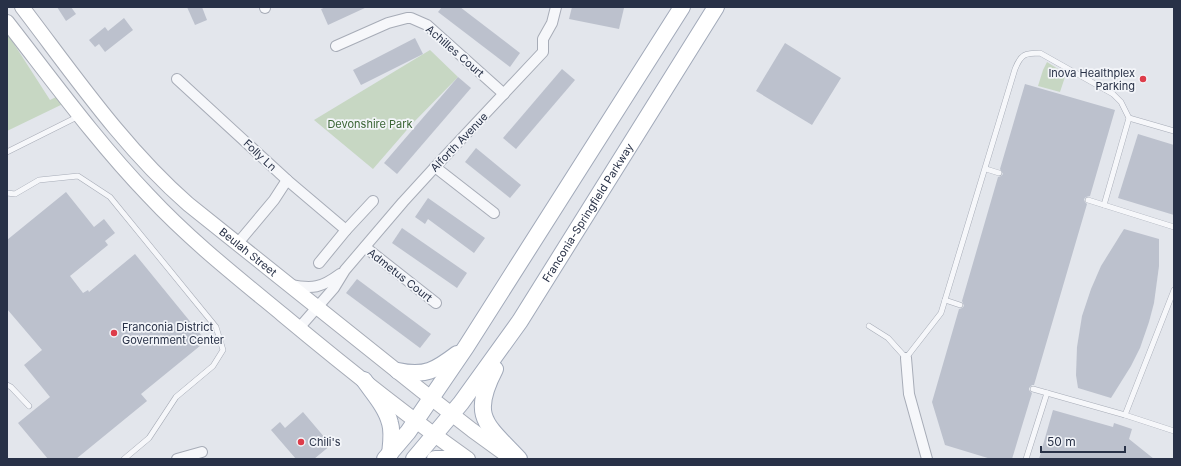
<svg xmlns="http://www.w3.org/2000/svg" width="1181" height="466" font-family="Inter,sans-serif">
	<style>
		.green { fill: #c7d7c3 }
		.building { fill: #bcc1cd }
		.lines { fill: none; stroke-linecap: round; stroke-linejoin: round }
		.service-casing { stroke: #a7acb7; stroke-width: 6 }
		.minor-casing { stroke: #a7acb7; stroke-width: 12 }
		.secondary-casing { stroke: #a7acb7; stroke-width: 16 }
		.primary-casing { stroke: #a1a9b9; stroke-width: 18 }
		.service { stroke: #f6f7fa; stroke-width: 5 }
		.minor { stroke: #f6f7fa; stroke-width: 10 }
		.secondary { stroke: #fff; stroke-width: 14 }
		.primary { stroke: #fff; stroke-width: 16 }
		.poi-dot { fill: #dd3c4a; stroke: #f3f5f9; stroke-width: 1.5 }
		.labels { text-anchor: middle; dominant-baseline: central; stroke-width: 3.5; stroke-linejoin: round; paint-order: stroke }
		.street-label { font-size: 11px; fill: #283147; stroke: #f3f5f9 }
		.poi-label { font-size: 11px; fill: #283147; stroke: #f3f5f9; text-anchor: start }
		.park-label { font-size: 11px; fill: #3a6434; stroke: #f3f5f9 }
	</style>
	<rect width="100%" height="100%" fill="#e3e6ec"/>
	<g class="green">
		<path d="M7 33 50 100 62 94 67 102 7 131Z"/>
		<path d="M430 50 458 77 412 124 373 169 314 120Z"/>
		<path d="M1047 62 1066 74 1060 92 1038 86 1043 70Z"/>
	</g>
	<g class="building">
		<path d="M57 7H71L76 14 66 21Z"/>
		<path d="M187 7H202L207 20 195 25Z"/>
		<path d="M326 7H367L328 25 321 9Z"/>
		<path d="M442 7H460L520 53 510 67 438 12Z"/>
		<path d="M572 7 624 8 619 29 569 19Z"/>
		<path d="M124 18 133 30 105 52 99 44 95 47 89 40 105 27 108 31Z"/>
		<path d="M415 38 423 54 361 85 353 70Z"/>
		<path d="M785 43 841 78 812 125 756 91Z"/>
		<path d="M562 69 575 80 516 149 503 138Z"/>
		<path d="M458 77 471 88 397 174 384 163Z"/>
		<path d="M1025 84 1115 110 1090 196 1086 197 1084 199 1085 202 1087 204 1034 385H1032L1029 388V390L1032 393 1012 459H991L945 445 932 402 959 309 962 308 964 306 962 301 998 177 1001 176 1003 174 1000 169Z"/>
		<path d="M1138 134 1174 145V215L1118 198Z"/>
		<path d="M476 148 521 185 510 198 465 162Z"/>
		<path d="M66 192 94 227 104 219 115 233 105 241 108 245 70 276 83 293 88 290 89 292 135 254 206 341 141 394 147 401 76 459H48L18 423 50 397 24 365 42 350 7 309V240Z"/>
		<path d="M428 198 485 238 474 253 428 219 425 224 415 217Z"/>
		<path d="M402 228 467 273 457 288 392 243Z"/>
		<path d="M1124 229 1159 239V266L1154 303 1149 322 1140 348 1131 366 1111 398 1078 388 1076 375 1077 347 1082 316 1091 289 1101 266Z"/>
		<path d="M357 279 431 334 420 348 346 293Z"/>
		<path d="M1053 410 1113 427 1114 423 1132 429 1129 439 1154 459H1039Z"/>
		<path d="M303 412 331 445 314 459H296L271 430 280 422 285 428Z"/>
	</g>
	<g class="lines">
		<g class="service-casing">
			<g id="service">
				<path d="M1129 118 1174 131"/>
				<path d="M7 152 79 116"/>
				<path d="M986 169 999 173"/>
				<path d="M7 193 15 194 39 180 78 176 110 197 216 327 223 350 213 366 176 397 149 438 124 459"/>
				<path d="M1088 200 1174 227"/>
				<path d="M945 300 960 305"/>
				<path d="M869 326 888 338 906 358 941 313 1015 69C1021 54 1025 53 1040 53L1113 94 1121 102 1129 118 1104 205"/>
				<path d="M7 385 11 387 29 406"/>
				<path d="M1033 389 1125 415 1174 431"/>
				<path d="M1125 415 1174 290"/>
				<path d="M1026 459 1047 393"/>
			</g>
		</g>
		<g class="minor-casing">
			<g id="minor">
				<path d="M265 7V8"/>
				<path d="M336 46 388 23 407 18H411L427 25 504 94"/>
				<path d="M177 79 287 180 346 230"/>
				<path d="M435 167 494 213"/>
				<path d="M238 243 274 200 287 180"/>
				<path d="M365 247 436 303"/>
				<path d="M319 263 346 230 373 201"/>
				<path d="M290 285C313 289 321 288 340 274"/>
				<path d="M299 328 334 288 345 270 403 202 435 167 543 52V39L552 23 556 7"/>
				<path d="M906 358 909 394 927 459"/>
				<path d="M177 459 202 452"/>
			</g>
		</g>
		<g class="secondary-casing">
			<g id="secondary">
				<path id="s1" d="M22 7C74 75 123 147 188 204L422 391 472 430 512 459"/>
				<path d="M7 22C53 81 97 142 149 196 190 240 237 277 283 315 343 365 404 414 468 459"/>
			</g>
		</g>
		<g class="primary-casing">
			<g id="primary">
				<path d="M495 369C470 417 486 424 519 459"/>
				<path d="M398 371C425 377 436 370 457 354"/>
				<path d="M364 380C373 393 386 407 390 423 393 433 391 444 390 454"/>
				<path d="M385 459 408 432 466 347 682 7"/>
				<path id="s2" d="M414 459 461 403 520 321 716 7"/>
				<path d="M435 459H459"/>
			</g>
		</g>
		<use href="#service" class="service"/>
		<use href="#minor" class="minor"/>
		<use href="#secondary" class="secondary"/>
		<use href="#primary" class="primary"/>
	</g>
	<g class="poi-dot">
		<circle cx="1143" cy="79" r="4"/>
		<circle cx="114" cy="333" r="4"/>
		<circle cx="301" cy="442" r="4"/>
	</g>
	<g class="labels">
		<g class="street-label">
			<text transform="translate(455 51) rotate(41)">Achilles Court</text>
			<text transform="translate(459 142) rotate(-46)">Alforth Avenue</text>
			<text transform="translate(260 155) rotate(43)">Folly Ln</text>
			<text stroke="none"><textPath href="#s2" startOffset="302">Franconia-Springfield Parkway</textPath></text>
			<text stroke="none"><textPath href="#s1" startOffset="335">Beulah Street</textPath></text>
			<text transform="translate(400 275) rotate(38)">Admetus Court</text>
		</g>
		<g class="poi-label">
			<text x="1135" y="73" text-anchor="end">Inova Healthplex<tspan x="1135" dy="13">Parking</tspan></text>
			<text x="122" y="327">Franconia District<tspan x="122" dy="13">Government Center</tspan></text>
			<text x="309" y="442">Chili's</text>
		</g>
		<g class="park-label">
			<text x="370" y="124">Devonshire Park</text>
		</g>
	</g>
	<rect width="1181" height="466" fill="none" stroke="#283147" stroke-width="16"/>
	<path d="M1041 446v6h84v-6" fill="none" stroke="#283147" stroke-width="2"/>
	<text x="1047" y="446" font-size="12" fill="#283147" stroke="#f3f5f9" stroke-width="3" paint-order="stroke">50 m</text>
</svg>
